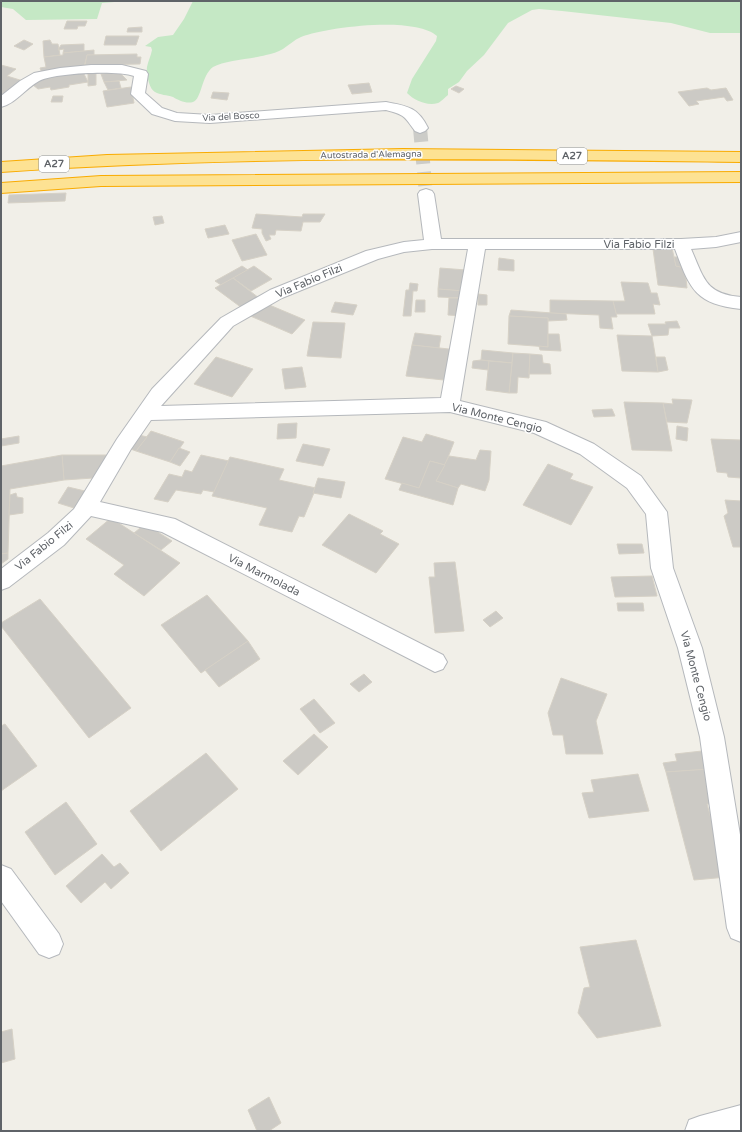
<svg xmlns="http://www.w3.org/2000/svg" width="742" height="1132" font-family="'Varela Round',sans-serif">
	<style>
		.green { fill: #c5e8c5 }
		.building { fill: #cccac5; stroke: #d6d1c6 }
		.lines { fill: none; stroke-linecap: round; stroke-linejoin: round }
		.street-tunnel { stroke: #ccccc8; stroke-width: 14; stroke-dasharray: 14 8; stroke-linecap: butt }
		.street-casing { stroke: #b5b8bc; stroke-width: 2 }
		.highway-casing { stroke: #f9ab00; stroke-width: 2 }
		.street { fill: #fff; fill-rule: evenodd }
		.highway { fill: #fde293; fill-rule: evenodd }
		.labels { text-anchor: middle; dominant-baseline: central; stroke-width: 3; stroke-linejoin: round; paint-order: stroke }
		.far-street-label { font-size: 9px; fill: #5f6368; stroke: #fff }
		.shield { fill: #fff; stroke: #8f9295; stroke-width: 1 }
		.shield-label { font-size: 10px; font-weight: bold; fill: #5f6368 }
		.street-label { font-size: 11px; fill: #5f6368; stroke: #fff }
	</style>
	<rect width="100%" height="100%" fill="#f1efe8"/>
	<g class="green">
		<path d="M1 1H127L102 3 97 19 26 20 13 9 1 7Z"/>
		<path d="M193 1H741V33H710L671 23 562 11 539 9 532 10 508 23 484 55 467 71 459 82 448 89V95C445 97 441 102 438 103 427 106 415 101 407 93L412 79 436 41 437 36C414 16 328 27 301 37 294 40 289 45 283 49 278 52 272 54 266 55 252 59 225 60 213 67 201 76 202 99 193 102 186 104 178 100 173 97 167 95 160 95 155 92 149 89 146 73 147 67 148 61 151 56 152 50L151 47 145 46 158 37 173 35 184 19Z"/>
	</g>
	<g class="building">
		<path d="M67 21H87L85 26H78L77 29H64Z"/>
		<path d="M142 27V32H127L128 28Z"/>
		<path d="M106 36H139L136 45H104Z"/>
		<path d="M24 40 33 44 24 50 14 46Z"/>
		<path d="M50 40 52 44H58L60 55 44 57 43 41Z"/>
		<path d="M84 44V51L63 53 64 49 58 50 61 45Z"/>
		<path d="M94 50V55H87L84 67 42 73 40 68 46 67 44 57 63 55V53Z"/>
		<path d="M137 54V57H141L140 64 85 65 87 55Z"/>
		<path d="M1 65 16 69 7 76 23 81 3 96 1 95Z"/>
		<path d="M83 72 88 82 69 85V87L51 90 50 87 38 89 33 85 47 77Z"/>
		<path d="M119 72 127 80 104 82 101 74Z"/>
		<path d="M96 73V85L88 86V74Z"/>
		<path d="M119 81 121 88 108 90 104 82Z"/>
		<path d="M369 83 372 92 352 94 348 85Z"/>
		<path d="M456 86 464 89 459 93 451 89Z"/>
		<path d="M131 87 134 103 107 107 103 91Z"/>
		<path d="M707 88 711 90 726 88 733 100 727 101 724 97 696 101 699 104 689 106 678 92Z"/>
		<path d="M213 92 229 93 227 100 211 98Z"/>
		<path d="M53 96H63L62 102H51Z"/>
		<path d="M66 193 65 201 8 203 9 195Z"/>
		<path d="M256 214 302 217 303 214H325L320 222H303L301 231 276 230 275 235H269L271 239 266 241 262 233V229L252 228Z"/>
		<path d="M162 216 164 223 155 225 153 217Z"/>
		<path d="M225 225 229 234 208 238 205 229Z"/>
		<path d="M256 234 267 255 242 261 232 240Z"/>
		<path d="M672 248 676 266 685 268 687 288 658 285 653 249Z"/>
		<path d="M674 257H681L685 268 676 266Z"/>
		<path d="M499 258 514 260V271L498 270Z"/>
		<path d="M242 266 248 270 221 285 215 281Z"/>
		<path d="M254 266 272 279 251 291 233 278Z"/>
		<path d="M440 268 466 270 464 291 438 289Z"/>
		<path d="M233 278 259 298 242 308 215 288Z"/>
		<path d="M621 282 648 283 651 293H657L660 305 653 304 655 314H616L613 301H625Z"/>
		<path d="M410 283 418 284 417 291H413L411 316H403L406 290H409Z"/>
		<path d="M438 289 464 291V298L438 297Z"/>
		<path d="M478 294 487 295V305H478Z"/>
		<path d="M449 298H464L463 316 448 315Z"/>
		<path d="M416 300H425V312H415Z"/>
		<path d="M550 300 613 301 617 317H611L613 329 600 328 599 315 550 313Z"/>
		<path d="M335 302 357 305 353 315 331 312Z"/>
		<path d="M267 304 305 320 292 334 248 315Z"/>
		<path d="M511 310 566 314 567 320 548 321V318L509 316Z"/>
		<path d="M509 316 548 318V347L508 344Z"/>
		<path d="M677 321 680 328H669L668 335 652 336 648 324H666L665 322Z"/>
		<path d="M313 322 345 323 341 358 307 356Z"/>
		<path d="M415 333 441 336 439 348 412 345Z"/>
		<path d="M548 334H559L561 351 540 350 539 346 548 347Z"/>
		<path d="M617 335 652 336 658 372 622 371Z"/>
		<path d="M412 345 458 350 453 381 406 376Z"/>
		<path d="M482 350 513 353 512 363 481 360Z"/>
		<path d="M513 353 530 354 529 378 518 377 517 393H509Z"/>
		<path d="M530 354 542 355 543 363 550 364 551 374H529Z"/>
		<path d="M216 357 253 369 232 397 194 384Z"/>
		<path d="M656 357H665L668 370 658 372Z"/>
		<path d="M481 360 489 361 488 370 472 368 473 361Z"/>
		<path d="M489 361 512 363 509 393 486 390Z"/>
		<path d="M302 367 306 387 285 389 282 369Z"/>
		<path d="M672 399 692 400 687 423 667 422 663 403 673 404Z"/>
		<path d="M624 402 663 403 672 451 632 450Z"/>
		<path d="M612 409 615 416 594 417 592 410Z"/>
		<path d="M297 423 296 438 277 439 278 424Z"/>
		<path d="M677 426 688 428 687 441 676 439Z"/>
		<path d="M151 431 184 442 170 462 136 451Z"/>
		<path d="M426 434 454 442 445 465 430 461 419 488 385 479 403 437 422 442Z"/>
		<path d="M139 435 147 437 136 451 128 448Z"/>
		<path d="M19 436V443L1 446V439Z"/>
		<path d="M711 439 741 440V478L728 477 727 473 717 472Z"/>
		<path d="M303 444 330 449 323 466 296 461Z"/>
		<path d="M179 448 190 452 180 466 170 462Z"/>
		<path d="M480 450 491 451 489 480 485 491 461 484 458 488 436 481 449 456 476 460Z"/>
		<path d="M62 455H107L93 478 64 480Z"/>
		<path d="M62 455 64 480 10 489 8 553 1 554V466Z"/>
		<path d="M201 455 229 461 214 492 203 490 201 494 176 490 168 502 154 499 169 474 182 477 185 470 192 472Z"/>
		<path d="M230 457 284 469 279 480 316 488 304 517 299 516 292 532 259 525 267 508 212 496Z"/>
		<path d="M430 461 445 465 436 481 458 488 453 505 399 490 402 483 419 488Z"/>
		<path d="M548 464 573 474 570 479 593 487 571 525 523 505Z"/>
		<path d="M318 478 345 482 341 498 313 493Z"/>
		<path d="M68 487 85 491 74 508 58 503Z"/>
		<path d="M16 493 17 497 23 498V513L9 515 10 495Z"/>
		<path d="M725 500 741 501V547H733L724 516 728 513Z"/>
		<path d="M349 514 383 531 380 534 399 544 376 573 322 545Z"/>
		<path d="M111 518 180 563 144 596 114 574 124 565 86 539Z"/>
		<path d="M145 524 172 541 161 550 134 533Z"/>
		<path d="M617 544H642L644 553 619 554Z"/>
		<path d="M8 553V559L1 564V554Z"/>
		<path d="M455 562 464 631 435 633 429 577H435L434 563Z"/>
		<path d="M652 576 657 596 615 597 611 577Z"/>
		<path d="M207 595 248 641 201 673 161 625Z"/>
		<path d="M40 599 131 708 89 738 1 626V623Z"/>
		<path d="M617 603H643L644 611H618Z"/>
		<path d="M496 611 503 618 490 627 483 620Z"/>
		<path d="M248 641 260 659 219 687 205 670Z"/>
		<path d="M364 674 372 682 359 692 350 684Z"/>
		<path d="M561 678 607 694 596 721 603 754H566L563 735H553L548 713Z"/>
		<path d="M314 699 335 723 320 733 300 709Z"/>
		<path d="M5 724 37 766 1 791V726Z"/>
		<path d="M314 734 328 747 298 775 283 761Z"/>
		<path d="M702 751 710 769 666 772 663 763 677 761 675 754Z"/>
		<path d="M206 753 238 789 161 851 130 811Z"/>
		<path d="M710 769 720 803 707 804 727 877 694 880 666 772Z"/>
		<path d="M638 774 649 811 589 818 582 793 594 792 591 780Z"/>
		<path d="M66 802 97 844 55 875 25 832Z"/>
		<path d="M102 854 114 867 120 863 129 873 111 889 105 882 81 903 66 886Z"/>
		<path d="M636 940 661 1026 597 1038 578 1013 584 988 590 987 580 947Z"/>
		<path d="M12 1029 15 1059 1 1063V1032Z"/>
		<path d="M269 1097 281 1123 269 1131H257L248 1110Z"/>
	</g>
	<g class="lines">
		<path class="street-tunnel" d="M420 128 426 194"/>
		<g class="street-casing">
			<g id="street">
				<path d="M91 65H122L146 71 148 74 145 93 162 108 177 113 210 115 386 102C407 106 418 107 428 128L425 131 420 133 415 131C404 116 405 115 386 110L210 123 175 121 152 114 131 94 134 76C116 70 55 73 39 81 26 88 15 104 1 107V96L20 81 34 73 60 68Z"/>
				<path d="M426 189 432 191 434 194 441 239H681L716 237 741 232V242L716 247 691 249C704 278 705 294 741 297V309C695 304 690 289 675 249H485L460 401 546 422 594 444 641 476 667 512 673 568 702 648 724 737 741 841V942L731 938 727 928 700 737 678 648 651 568 646 514 627 488 580 454 534 433 450 412 151 420 131 449 100 502 175 519 443 655 447 662 443 669 435 672 162 532 91 516 64 545 9 587 1 590V569L48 533 74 509 117 439 152 389 221 318 270 290 366 251 404 242 424 240 418 194 420 191ZM432 249H468L441 398 161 406 233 326 282 298 378 259 404 252Z"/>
				<path d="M1 865 11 869 59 934 63 944 59 954 49 958 39 954 1 901Z"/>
				<path d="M741 1105V1131H685L689 1120 700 1116Z"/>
			</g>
		</g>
		<g class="highway-casing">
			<g id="highway">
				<path d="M403 149 741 152V162C494 159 247 155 1 172V162L107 155Z"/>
				<path d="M741 172V182L101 186 1 193V183L101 176Z"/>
			</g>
		</g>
		<use href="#street" class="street"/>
		<use href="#highway" class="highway"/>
	</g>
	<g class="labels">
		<g class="far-street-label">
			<text transform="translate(231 117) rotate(-3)">Via del Bosco</text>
			<text transform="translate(371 155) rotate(-1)">Autostrada d'Alemagna</text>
		</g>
		<g class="shield">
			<rect x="557" y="148" width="30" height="16" rx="3"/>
			<rect x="39" y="156" width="30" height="16" rx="3"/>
		</g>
		<g class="shield-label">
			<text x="572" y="156">A27</text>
			<text x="54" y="164">A27</text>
		</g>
		<g class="street-label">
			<text x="639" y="244">Via Fabio Filzi</text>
			<text transform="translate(309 281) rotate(-23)">Via Fabio Filzi</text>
			<text transform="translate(497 418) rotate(14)">Via Monte Cengio</text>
			<text transform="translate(44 546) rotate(-39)">Via Fabio Filzi</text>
			<text transform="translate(264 575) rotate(27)">Via Marmolada</text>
			<text transform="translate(696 676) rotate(75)">Via Monte Cengio</text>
		</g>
	</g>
	<rect width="742" height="1132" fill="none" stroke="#5f6368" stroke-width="4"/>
</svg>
